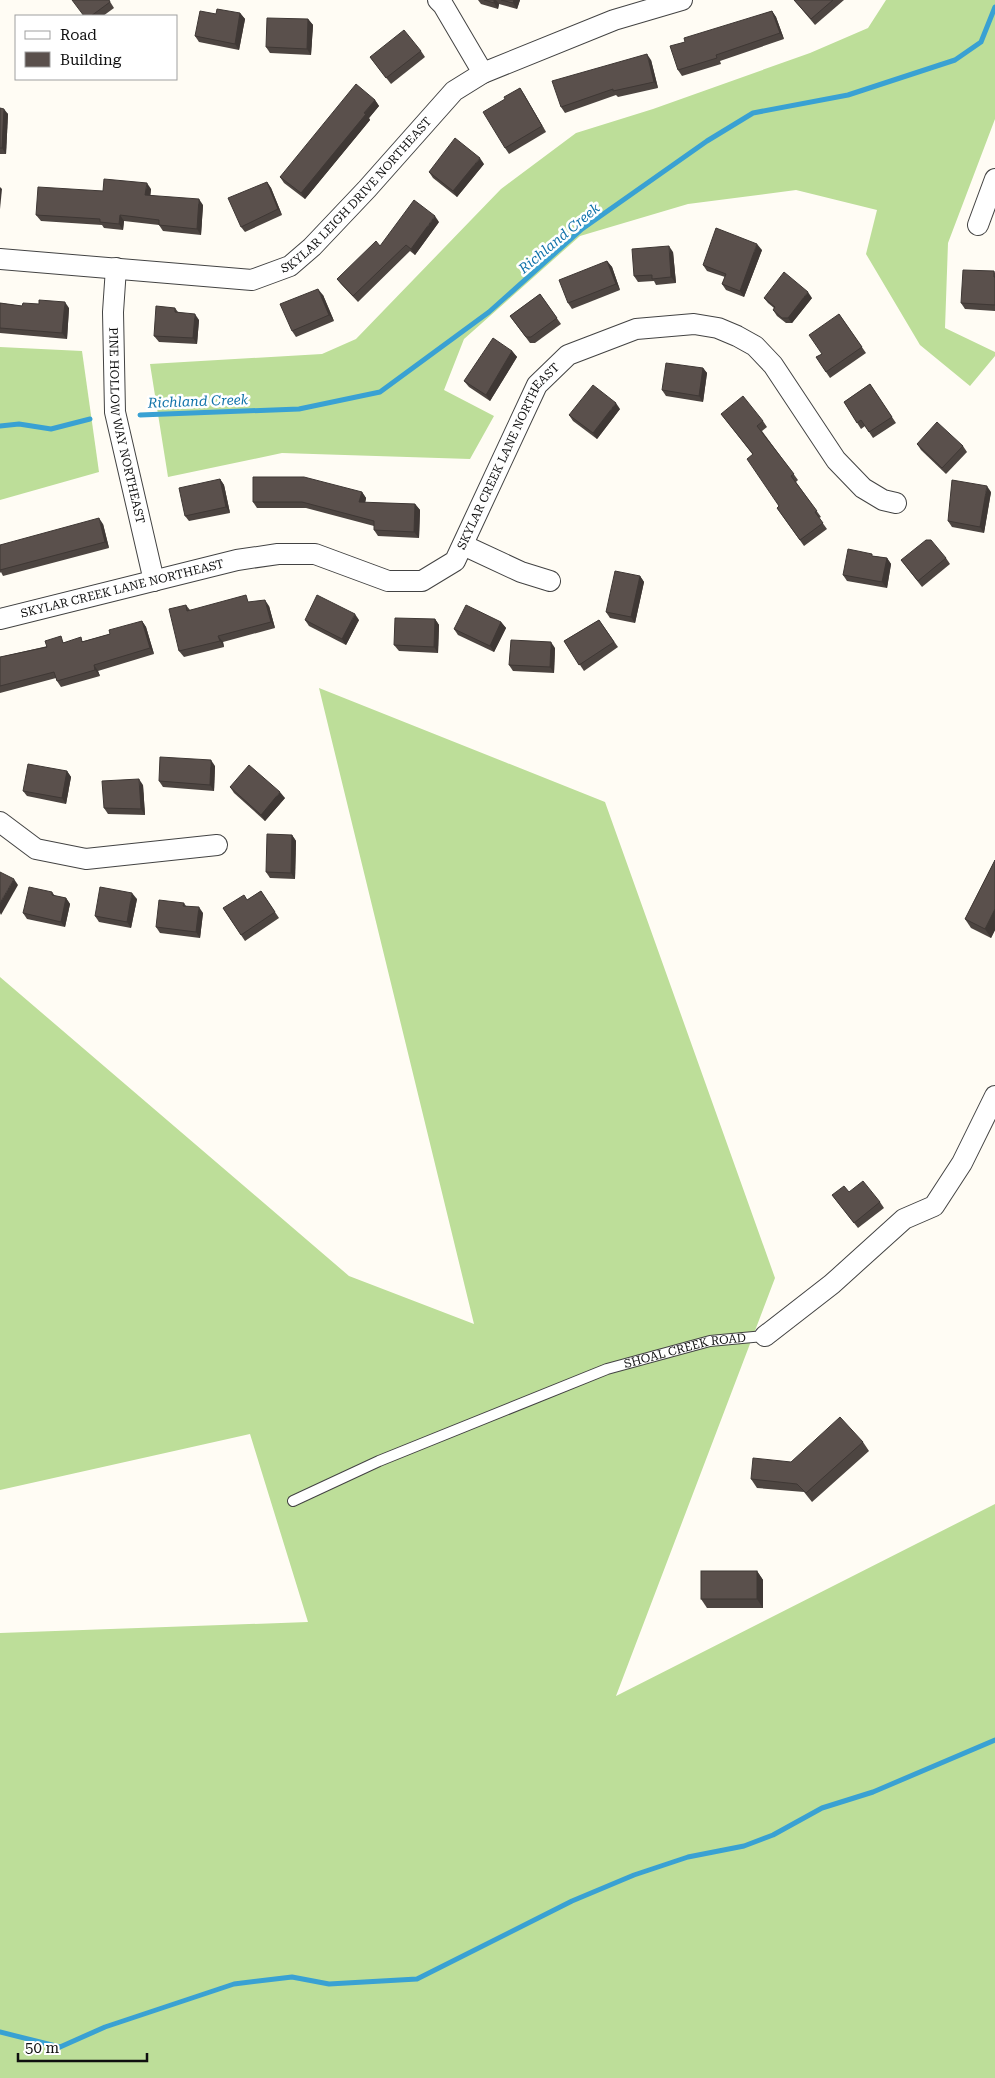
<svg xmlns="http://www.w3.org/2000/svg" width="995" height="2078" font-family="'Roboto Serif',serif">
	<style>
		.forest { fill: #bdde99 }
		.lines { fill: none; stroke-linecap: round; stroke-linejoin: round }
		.stream { stroke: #39a1d3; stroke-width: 5 }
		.lane-casing { stroke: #434343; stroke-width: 12 }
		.street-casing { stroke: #434343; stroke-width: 22 }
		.lane { stroke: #fff; stroke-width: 10 }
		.street { stroke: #fff; stroke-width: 20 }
		.wall { fill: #4d4541 }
		.shaded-wall { fill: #3f3835 }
		.building { fill: #5a504c; stroke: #3f3835 }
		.labels { text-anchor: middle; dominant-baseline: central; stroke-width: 5; stroke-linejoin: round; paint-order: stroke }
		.street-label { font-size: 12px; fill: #101010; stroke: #fff }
		.water-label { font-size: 14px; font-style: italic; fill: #1273aa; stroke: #fff }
	</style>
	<rect width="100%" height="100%" fill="#fffcf4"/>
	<g class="forest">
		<path d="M886 0H995V119L948 243 945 328 995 352V356L970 386 920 345 866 254 877 210 796 190 688 204 580 236 464 339 444 390 494 416 470 459 282 453 168 477 150 364 322 354 356 339 501 189 576 133 653 109 810 53 868 28Z"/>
		<path d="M0 347 82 351 99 472 0 500Z"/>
		<path d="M319 688 605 802 775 1278 616 1696 995 1504V2078H0V1633L308 1622 250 1434 0 1490V977L349 1276 474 1324Z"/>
	</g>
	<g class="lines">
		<g class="stream">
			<path d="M140 415 299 409 380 392 489 312 582 229 707 141 753 113 848 95 955 60 981 42 995 7"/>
			<path d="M0 426 19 424 51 429 90 419"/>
			<path d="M0 2032 60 2047 105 2027 234 1984 292 1977 329 1984 417 1979 572 1901 634 1875 688 1857 744 1846 773 1835 822 1808 873 1792 995 1740"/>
		</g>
		<g class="lane-casing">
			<g id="lane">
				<path id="s1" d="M293 1501 379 1461 607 1369 710 1341 765 1336"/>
			</g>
		</g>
		<g class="street-casing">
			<g id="street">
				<path d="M438 0 443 5 483 73"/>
				<path d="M978 225 995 179"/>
				<path id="s2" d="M0 259 252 280 290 266 312 247 367 189 454 91 483 73 614 20 682 0"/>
				<path id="s3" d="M116 268 113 312 115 412 154 581"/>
				<path d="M463 545 521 572 550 581"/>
				<path id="s4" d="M0 619 237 560 278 554H315L388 581H422L455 561 537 385 568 355 636 329 694 324 718 328 737 336 755 346 773 365 836 460 863 488 883 500 896 503"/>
				<path d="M0 822 36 849 86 859 217 845"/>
				<path d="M765 1336 832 1284 904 1219 934 1206 962 1163 995 1096"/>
			</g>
		</g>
		<use href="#lane" class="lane"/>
		<use href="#street" class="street"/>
	</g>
	<g class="wall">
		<path d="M109 0 114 8 103 16H84Z"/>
		<path d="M478 0H520L517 9 499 4 498 9 481 4Z"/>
		<path d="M794 0H844L815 25Z"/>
		<path d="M772 11 776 17 784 39 720 61 721 64 682 76 678 70 685 42Z"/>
		<path d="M240 13 245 19 239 50 199 42 195 36 216 14Z"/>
		<path d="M308 19 313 25 311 55 270 53 266 47Z"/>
		<path d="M421 51 425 57 391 84 370 57Z"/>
		<path d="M651 60 658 88 618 97 616 95 565 113 561 107Z"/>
		<path d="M520 88 546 132 509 154 505 148V99Z"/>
		<path d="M375 100 379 106 369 118 370 120 305 199 284 183 280 177Z"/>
		<path d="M0 108 8 114 6 154H0Z"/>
		<path d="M484 164 457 197 433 178 429 172Z"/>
		<path d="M267 182 271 188 282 215 245 232 241 227Z"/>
		<path d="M151 189 150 195 203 205 201 235 163 231 159 225 124 221 123 230 104 228 102 225 41 221 36 215 103 191Z"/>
		<path d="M439 222 415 255 410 251 358 302 341 284 337 279 380 246Z"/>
		<path d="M762 250 744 297 726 290 722 284 725 277 707 271 703 265Z"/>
		<path d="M673 252 676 283 656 285 654 281 638 282 634 276Z"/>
		<path d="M607 261 612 267 620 290 572 309 568 303Z"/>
		<path d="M994 271 995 273V311L965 309 961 303Z"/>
		<path d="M540 294 561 324 535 343H530L510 316Z"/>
		<path d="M323 295 334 321 296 337 292 331Z"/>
		<path d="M764 298H812L792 323H786L777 316 773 310 774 308 768 303Z"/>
		<path d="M0 303 22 306 69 308 67 339 0 333Z"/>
		<path d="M175 308 178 312 199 320 197 344 159 342 154 336Z"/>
		<path d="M839 314 866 353 830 378 816 357 822 354Z"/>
		<path d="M512 351 517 357 490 401 469 387 464 381Z"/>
		<path d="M703 368 707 373 703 402 666 396 662 390Z"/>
		<path d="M870 384 896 423 873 438 865 426 861 429 844 402Z"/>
		<path d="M620 409 597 439 573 421 569 415Z"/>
		<path d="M721 414 763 421 767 427 762 431 798 480 796 482 821 517 819 518 827 529 804 546 777 508 779 506 753 455Z"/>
		<path d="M917 444 963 446 967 452 946 474 921 450Z"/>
		<path d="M220 479 224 485 230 513 189 521 185 516Z"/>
		<path d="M362 492 366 498 365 503 415 504 420 510 419 538 378 536 374 530V526L306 508H257L253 502Z"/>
		<path d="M991 492 984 533 952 527 948 521Z"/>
		<path d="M103 524 109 548 3 576 1 572 0 573V545Z"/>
		<path d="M873 556 887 558 891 564 887 588 847 581 843 575Z"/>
		<path d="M946 558 950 564 922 587 901 560Z"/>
		<path d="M640 576 644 582 635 623 610 618 606 612Z"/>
		<path d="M250 602 269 606 275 628 223 642 224 647 184 657 179 651 186 605 190 610Z"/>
		<path d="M435 619 439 625 438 653 399 651 394 645Z"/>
		<path d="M305 620H359L346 645 309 626Z"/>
		<path d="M599 620 618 647 584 671 564 641Z"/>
		<path d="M142 621 146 627 154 654 98 671 100 676 61 687 57 681 56 678 0 693V657L65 642 84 641 110 634Z"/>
		<path d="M501 622 506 628 494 652 458 635 454 629Z"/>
		<path d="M555 648 554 673 513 671 509 665Z"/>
		<path d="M215 766 214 791 163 787 159 781Z"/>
		<path d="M67 771 71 777 66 804 27 796 23 791Z"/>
		<path d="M143 785 145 815 108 814 104 808Z"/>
		<path d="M230 787 285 798 265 821 234 793Z"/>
		<path d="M292 835 296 841 295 879 270 878 266 872Z"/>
		<path d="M995 860V930L991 938 971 928 965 919Z"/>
		<path d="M261 891 279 918 245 941 223 908 247 900Z"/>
		<path d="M52 892 55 896 66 898 70 904 65 927 27 919 23 913Z"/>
		<path d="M137 899 131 928 99 922 95 916Z"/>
		<path d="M184 903 186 906 203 913 200 938 160 933 156 927Z"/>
		<path d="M849 1192 880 1202 884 1208 858 1228 832 1195Z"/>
		<path d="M863 1442 869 1451 812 1502 804 1492 757 1488 751 1479 791 1462Z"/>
		<path d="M757 1571 763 1580V1608H707L701 1599Z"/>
	</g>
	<g class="shaded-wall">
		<path d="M494 0H496L499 4 498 9 494 3Z"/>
		<path d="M514 0H520L517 9 513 3Z"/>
		<path d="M772 11 776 17 784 39 780 33Z"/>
		<path d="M240 13 245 19 239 50 235 44Z"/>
		<path d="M308 19 313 25 311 55 307 49Z"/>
		<path d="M647 54 651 60 658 88 654 82Z"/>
		<path d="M520 88 524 94 546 132 542 126Z"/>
		<path d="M375 100 379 106 369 118 370 120 305 199 301 193Z"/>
		<path d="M4 109 8 114 6 154 2 148Z"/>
		<path d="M480 158 484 164 457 197 453 191Z"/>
		<path d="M267 182 271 188 282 215 278 209Z"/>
		<path d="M147 183 151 189 150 201 145 195Z"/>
		<path d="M0 187 2 189 0 209Z"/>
		<path d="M199 199 203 205 201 235 197 229Z"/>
		<path d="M120 215 124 221 123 230 119 224Z"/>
		<path d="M435 216 439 222 415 255 411 249Z"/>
		<path d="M757 244 762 250 744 297 740 291Z"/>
		<path d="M669 246 673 252 676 283 671 277Z"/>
		<path d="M607 261 612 267 620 290 616 284Z"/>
		<path d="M318 289 323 295 334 321 329 315Z"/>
		<path d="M808 292 812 298 792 323 788 318Z"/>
		<path d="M65 302 69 308 67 339 62 333Z"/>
		<path d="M195 314 199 320 197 344 193 338Z"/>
		<path d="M512 351 517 357 490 401 486 395Z"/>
		<path d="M703 368 707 373 703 402 699 396Z"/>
		<path d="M616 403 620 409 597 439 593 433Z"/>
		<path d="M220 479 224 485 230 513 226 507Z"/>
		<path d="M987 486 991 492 984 533 980 527Z"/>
		<path d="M362 492 366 498 364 508 359 502Z"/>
		<path d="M415 504 420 510 419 538 414 532Z"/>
		<path d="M99 518 103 524 109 548 105 542Z"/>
		<path d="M887 558 891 564 887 588 882 582Z"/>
		<path d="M640 576 644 582 635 623 631 617Z"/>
		<path d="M265 600 269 606 275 628 271 622Z"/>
		<path d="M355 614 359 620 346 645 342 639Z"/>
		<path d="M435 619 439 625 438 653 434 647Z"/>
		<path d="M142 621 146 627 154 654 150 648Z"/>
		<path d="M501 622 506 628 494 652 490 646Z"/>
		<path d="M218 636 223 642 224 647 220 641Z"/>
		<path d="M551 642 555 648 554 673 550 667Z"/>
		<path d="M94 665 98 671 100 676 95 670Z"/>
		<path d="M211 760 215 766 214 791 210 785Z"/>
		<path d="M67 771 71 777 66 804 62 798Z"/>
		<path d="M139 779 143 785 145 815 141 809Z"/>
		<path d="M280 792 285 798 265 821 261 815Z"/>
		<path d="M292 835 296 841 295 879 291 873Z"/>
		<path d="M14 879 18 885 1 915 0 913V903Z"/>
		<path d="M132 893 137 899 131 928 127 922Z"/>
		<path d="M66 898 70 904 65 927 61 922Z"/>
		<path d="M199 907 203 913 200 938 196 932Z"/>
		<path d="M995 909V930L991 938 985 929Z"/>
		<path d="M757 1571 763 1580V1608L757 1599Z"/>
	</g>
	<g class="building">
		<path d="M72 0H109L110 2 91 16H84Z"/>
		<path d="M484 0H494V3Z"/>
		<path d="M501 0H514L513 3Z"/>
		<path d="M794 0H833L811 19Z"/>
		<path d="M217 9 240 13 235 44 195 36 200 11 216 14Z"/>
		<path d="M772 11 780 33 716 55 717 58 678 70 670 46 685 42 684 38Z"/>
		<path d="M267 18 308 19 307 49 266 47Z"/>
		<path d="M404 30 421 51 386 78 370 57Z"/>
		<path d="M647 54 654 82 613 91V89L561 107 552 81Z"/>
		<path d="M356 84 375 100 364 113 366 114 301 193 280 177Z"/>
		<path d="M520 88 542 126 505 148 483 112 505 99 504 97Z"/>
		<path d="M0 108 4 109 2 148H0Z"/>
		<path d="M455 138 480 158 453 191 429 172Z"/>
		<path d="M104 179 147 183 145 195 199 199 197 229 159 225V220L120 215 119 224 100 222V219L36 215 38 187 103 191Z"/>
		<path d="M267 182 278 209 241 227 228 198Z"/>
		<path d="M414 200 435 216 411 249 406 245 353 296 337 279 376 241 380 246Z"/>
		<path d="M716 228 757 244 740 291 722 284 726 274 703 265Z"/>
		<path d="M669 246 671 277 652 279V275L634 276 632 249Z"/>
		<path d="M607 261 616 284 568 303 559 280Z"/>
		<path d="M963 270 994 271V277H995V305L961 303Z"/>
		<path d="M784 272 808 292 788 318H782L773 310 775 307 764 298Z"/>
		<path d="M318 289 329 315 292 331 280 304Z"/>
		<path d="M540 294 557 318 531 337H526L510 316Z"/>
		<path d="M39 300 65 302 62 333 0 328V303L22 306 23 303 39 304Z"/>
		<path d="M156 306 175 308V312L195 314 193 338 154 336Z"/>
		<path d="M839 314 862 347 826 372 816 357 822 354 809 335Z"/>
		<path d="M493 338 512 351 486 395 464 381Z"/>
		<path d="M666 363 703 368 699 396 662 390Z"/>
		<path d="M870 384 892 417 869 432 861 420 857 423 844 402Z"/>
		<path d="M593 385 616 403 593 433 569 415Z"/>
		<path d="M743 396 763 421 757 426 794 474 791 476 817 511 815 512 823 523 800 540 777 508 779 506 747 459 753 454 721 414Z"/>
		<path d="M937 422 963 446 942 468 917 444Z"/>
		<path d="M253 477H304L362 492 359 502 415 504 414 532 374 530V521L302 502H253Z"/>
		<path d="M220 479 226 507 185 516 179 488Z"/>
		<path d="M952 480 987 486 980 527 948 521Z"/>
		<path d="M99 518 105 542 0 570V545Z"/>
		<path d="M926 540H931L946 558 918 581 901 560Z"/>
		<path d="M848 549 872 554V556L887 558 882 582 843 575Z"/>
		<path d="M615 571 640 576 631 617 606 612Z"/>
		<path d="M246 595 248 602 265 600 271 622 218 636 220 641 179 651 169 609 186 605 187 611Z"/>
		<path d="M317 595 355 614 342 639 305 620Z"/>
		<path d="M466 605 501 622 490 646 454 629Z"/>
		<path d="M395 618 435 619 434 647 394 645Z"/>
		<path d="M599 620 614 642 579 665 564 641Z"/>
		<path d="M142 621 150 648 94 665 95 670 57 681 54 672 0 686V657L47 647 45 641 61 636 63 643 81 637 82 642 110 634 109 630Z"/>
		<path d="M511 640 551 642 550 667 509 665Z"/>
		<path d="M160 757 211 760 210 785 159 781Z"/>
		<path d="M28 764 67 771 62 798 23 791Z"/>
		<path d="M249 765 280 792 261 815 230 787Z"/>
		<path d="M139 779 141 809 104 808 102 781Z"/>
		<path d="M267 834 292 835 291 873 266 872Z"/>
		<path d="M995 860V909L985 929 965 919Z"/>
		<path d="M0 872 14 879 0 903Z"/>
		<path d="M29 887 52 892V895L66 898 61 922 23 913Z"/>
		<path d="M100 887 132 893 127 922 95 916Z"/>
		<path d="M261 891 275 912 241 935 223 908 244 895 247 900Z"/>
		<path d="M159 900 184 903 183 906 199 907 196 932 156 927Z"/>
		<path d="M863 1181 880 1202 854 1223 832 1195 844 1186 849 1192Z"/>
		<path d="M840 1417 863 1442 806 1493 797 1484 751 1479 753 1458 791 1462Z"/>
		<rect x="701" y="1571" width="56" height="28"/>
	</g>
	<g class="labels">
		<g class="street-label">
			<text stroke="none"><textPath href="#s2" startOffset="390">SKYLAR LEIGH DRIVE NORTHEAST</textPath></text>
			<text stroke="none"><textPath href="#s3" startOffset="159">PINE HOLLOW WAY NORTHEAST</textPath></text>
			<text stroke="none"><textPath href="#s4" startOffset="591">SKYLAR CREEK LANE NORTHEAST</textPath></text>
			<text stroke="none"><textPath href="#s4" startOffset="126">SKYLAR CREEK LANE NORTHEAST</textPath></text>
			<text stroke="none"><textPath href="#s1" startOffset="421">SHOAL CREEK ROAD</textPath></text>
		</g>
		<g class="water-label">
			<text transform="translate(559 238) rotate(-40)">Richland Creek</text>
			<text transform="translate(198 401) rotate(-2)">Richland Creek</text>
		</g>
	</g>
	<rect x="15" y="15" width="162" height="65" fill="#ffffff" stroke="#9f9f9f"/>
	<rect x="25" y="31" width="25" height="8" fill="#ffffff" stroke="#9f9f9f"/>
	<text x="60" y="40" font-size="15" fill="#101010">Road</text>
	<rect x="25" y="52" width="25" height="15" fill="#5a504c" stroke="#9f9f9f"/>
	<text x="60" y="65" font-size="15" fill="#101010">Building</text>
	<path d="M18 2053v8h129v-8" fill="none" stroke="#101010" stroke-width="2.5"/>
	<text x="25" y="2053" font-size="15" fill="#101010" stroke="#ffffff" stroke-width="4" paint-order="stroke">50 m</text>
</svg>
